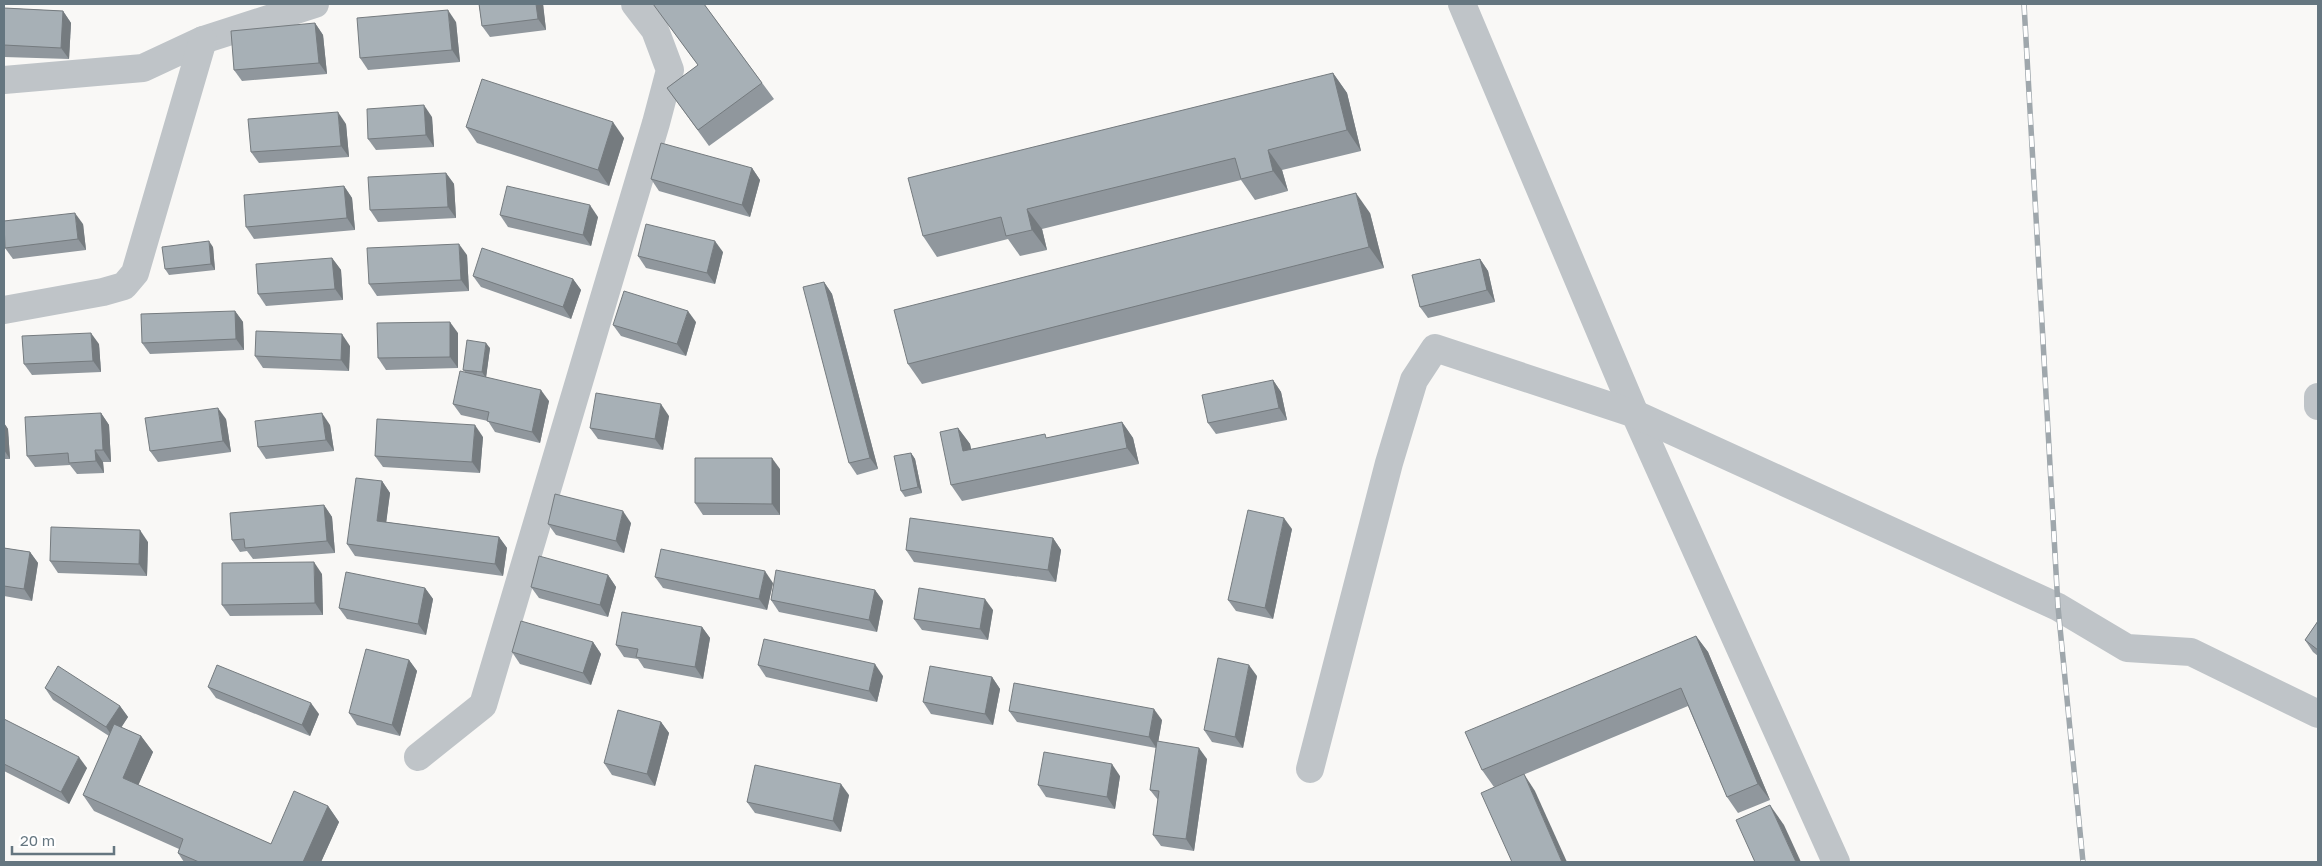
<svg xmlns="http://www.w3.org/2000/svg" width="2322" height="866" font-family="'Golos Text',sans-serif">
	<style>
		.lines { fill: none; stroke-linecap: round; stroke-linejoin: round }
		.minor { stroke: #bfc4c8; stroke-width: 28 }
		.rail-casing { stroke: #9fa7ac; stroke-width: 5.5 }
		.rail { stroke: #fff; stroke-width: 4; stroke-dasharray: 11; stroke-linecap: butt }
		.wall { fill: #90979d }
		.shaded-wall { fill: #757b7f }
		.building { fill: #a7b0b6; stroke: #757b7f }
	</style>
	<rect width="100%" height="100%" fill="#f9f8f6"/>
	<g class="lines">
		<g class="minor">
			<path d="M1462 4 1635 414 1836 862"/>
			<path d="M4 80 143 68 203 40 315 4"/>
			<path d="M4 310 103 292 124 286 135 273 203 40"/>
			<path d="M2318 397V406"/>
			<path d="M418 757 483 705 656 123 670 70 655 30 635 4"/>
			<path d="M1310 769 1389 463 1414 380 1435 348 1635 414 2058 607 2127 648 2191 652 2318 714"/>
		</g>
		<g class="rail-casing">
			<path id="rail" d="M2024 4 2058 607 2083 862"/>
		</g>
		<use href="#rail" class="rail"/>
	</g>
	<g class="wall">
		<path d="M479 4H543L546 30 490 37 482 26Z"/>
		<path d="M653 4H704L774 99 709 146 667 88 698 65Z"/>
		<path d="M4 8 63 11 71 23 69 59 4 57Z"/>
		<path d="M456 22 460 62 368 70 360 58Z"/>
		<path d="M315 23 323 35 327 74 242 81 234 70Z"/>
		<path d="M1333 73 1347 93 1361 151 1282 170 1288 191 1255 200 1241 180 1042 229 1047 250 1020 256 1008 239 937 257 923 236Z"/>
		<path d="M432 117 434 147 376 150 368 139Z"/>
		<path d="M346 124 349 157 259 163 251 152Z"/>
		<path d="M466 127 624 138 609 186 477 143Z"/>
		<path d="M752 168 760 180 750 217 659 191 651 179Z"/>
		<path d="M446 173 454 184 456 218 378 222 370 210Z"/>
		<path d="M344 186 352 198 355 230 254 239 246 227Z"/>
		<path d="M1370 213 1384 268 922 384 908 364Z"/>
		<path d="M500 215 598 217 591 246 508 227Z"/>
		<path d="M83 224 86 250 13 259 5 248Z"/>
		<path d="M213 247 215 270 169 275 165 269Z"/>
		<path d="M723 252 715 284 646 268 638 256Z"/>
		<path d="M467 255 469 291 377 296 369 284Z"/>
		<path d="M332 258 341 270 343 300 266 306 258 294Z"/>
		<path d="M1480 259 1488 271 1495 302 1428 318 1420 307Z"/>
		<path d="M473 276 573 279 581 290 571 319 481 287Z"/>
		<path d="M824 282 832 294 878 469 857 475 849 463Z"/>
		<path d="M235 311 243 322 244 350 150 354 142 343Z"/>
		<path d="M696 322 686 356 621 336 613 325Z"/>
		<path d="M458 333V368L386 370 378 358Z"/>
		<path d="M99 344 101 372 32 375 24 364Z"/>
		<path d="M350 346 349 371 263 368 255 356Z"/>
		<path d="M490 348 486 377 549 401 540 443 495 432 488 421 461 415 453 404 465 372 463 370Z"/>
		<path d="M1273 380 1281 392 1287 420 1216 434 1208 423Z"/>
		<path d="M101 413 109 425 111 462H103L104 473 77 474 70 465 35 467 27 456Z"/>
		<path d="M669 416 663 450 598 439 590 428Z"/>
		<path d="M226 419 231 452 158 462 150 451Z"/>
		<path d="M1122 422 1133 438 1139 464 962 501 951 485 958 428 970 444 971 449 1048 438Z"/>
		<path d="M4 423 8 429 10 459H4Z"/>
		<path d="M330 425 334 451 266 459 258 447Z"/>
		<path d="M483 437 480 473 383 467 375 456Z"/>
		<path d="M911 453 915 459 922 493 905 497 901 491Z"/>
		<path d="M780 469V515H703L695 503Z"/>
		<path d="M382 481 390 493 386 522 499 537 507 548 503 576 355 556 347 544Z"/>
		<path d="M324 505 332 517 335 553 253 559 247 551 240 552 232 540Z"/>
		<path d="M631 523 624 553 556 535 548 524Z"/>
		<path d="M1292 529 1273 619 1236 611 1228 600Z"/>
		<path d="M1053 538 1061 550 1056 582 914 562 906 550Z"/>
		<path d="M148 542 147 576 58 573 50 561Z"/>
		<path d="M4 548 30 552 38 563 32 601 4 596Z"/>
		<path d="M322 574 323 615 230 616 222 605Z"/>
		<path d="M608 575 616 587 608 617 539 598 531 587Z"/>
		<path d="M655 577 773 583 767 610 663 588Z"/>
		<path d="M425 588 433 599 426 635 347 619 339 608Z"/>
		<path d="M875 590 883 601 877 632 779 612 771 600Z"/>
		<path d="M993 610 988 640 922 630 914 619Z"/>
		<path d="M2318 621V656L2313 652 2305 640Z"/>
		<path d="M702 627 710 638 703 679 644 668 638 659 624 657 616 645Z"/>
		<path d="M1696 636 1708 652 1770 800 1738 813 1727 797 1688 706 1494 787 1482 770Z"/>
		<path d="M593 642 601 654 591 685 520 664 512 652Z"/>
		<path d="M409 660 417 671 400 736 357 725 349 713Z"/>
		<path d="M758 665 883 676 877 702 766 677Z"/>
		<path d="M1257 676 1243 748 1212 742 1204 730Z"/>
		<path d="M992 677 1000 689 993 725 931 714 923 702Z"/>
		<path d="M208 687 319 714 310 736 216 698Z"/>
		<path d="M45 688 120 706 128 717 121 727 141 736 153 752 138 785 271 844 328 806 339 822 321 862H184L178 853 179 849 94 811 83 795 109 736 53 700Z"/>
		<path d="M1009 711 1162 720 1158 742 1207 759 1194 851 1161 846 1153 835 1158 800 1150 790 1156 748 1017 722Z"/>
		<path d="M4 719 87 768 69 804 4 771Z"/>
		<path d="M661 722 669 733 655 786 612 775 604 763Z"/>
		<path d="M1120 776 1115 809 1046 797 1038 785Z"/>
		<path d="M849 795 841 832 755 813 747 802Z"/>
	</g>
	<g class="shaded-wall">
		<path d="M536 4H543L546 30 538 19Z"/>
		<path d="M448 10 456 22 460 62 452 50Z"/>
		<path d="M63 11 71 23 69 59 61 48Z"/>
		<path d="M315 23 323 35 327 74 319 63Z"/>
		<path d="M1333 73 1347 93 1361 151 1347 130Z"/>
		<path d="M424 105 432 117 434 147 426 135Z"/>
		<path d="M338 112 346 124 349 157 341 146Z"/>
		<path d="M613 122 624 138 609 186 598 170Z"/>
		<path d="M1268 150 1282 170 1288 191 1273 171Z"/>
		<path d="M752 168 760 180 750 217 742 205Z"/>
		<path d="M446 173 454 184 456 218 448 207Z"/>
		<path d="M344 186 352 198 355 230 347 218Z"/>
		<path d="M1356 193 1370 213 1384 268 1369 247Z"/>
		<path d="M590 205 598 217 591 246 583 235Z"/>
		<path d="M1027 209 1042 229 1047 250 1032 230Z"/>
		<path d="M75 213 83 224 86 250 78 239Z"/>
		<path d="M209 241 213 247 215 270 211 264Z"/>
		<path d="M715 241 723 252 715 284 707 273Z"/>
		<path d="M459 244 467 255 469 291 461 280Z"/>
		<path d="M332 258 341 270 343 300 335 289Z"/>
		<path d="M1480 259 1488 271 1495 302 1487 290Z"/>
		<path d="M573 279 581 290 571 319 563 307Z"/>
		<path d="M824 282 832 294 878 469 870 458Z"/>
		<path d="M235 311 243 322 244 350 236 339Z"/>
		<path d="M688 311 696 322 686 356 677 344Z"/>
		<path d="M450 322 458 333V368L450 357Z"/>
		<path d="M91 333 99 344 101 372 93 361Z"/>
		<path d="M342 334 350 346 349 371 341 360Z"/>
		<path d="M486 343 490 348 486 378 482 372Z"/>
		<path d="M1273 380 1281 392 1287 420 1279 408Z"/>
		<path d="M541 390 549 401 540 443 532 432Z"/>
		<path d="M661 404 669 416 663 450 655 439Z"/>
		<path d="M218 408 226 419 231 452 223 441Z"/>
		<path d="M101 413 109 425 111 462 103 450Z"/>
		<path d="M322 413 330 425 334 451 326 440Z"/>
		<path d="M1122 422 1133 438 1139 464 1127 448Z"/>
		<path d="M4 423 8 429 10 459 4 450Z"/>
		<path d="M475 425 483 437 480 473 472 462Z"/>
		<path d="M958 428 970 444 975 467 963 451Z"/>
		<path d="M95 450 103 462 104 473 96 461Z"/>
		<path d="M911 453 915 459 922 493 918 487Z"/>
		<path d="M772 458 780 469V515L772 504Z"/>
		<path d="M382 481 390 493 385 532 377 521Z"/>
		<path d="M324 505 332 517 335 553 327 541Z"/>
		<path d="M623 511 631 523 624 553 616 541Z"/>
		<path d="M1284 518 1292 529 1273 619 1265 608Z"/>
		<path d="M140 530 148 542 147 576 139 564Z"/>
		<path d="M499 537 507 548 503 576 495 564Z"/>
		<path d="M1053 538 1061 550 1056 582 1048 570Z"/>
		<path d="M30 552 38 563 32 601 24 589Z"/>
		<path d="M314 562 322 574 323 615 315 603Z"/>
		<path d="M765 571 773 583 767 610 759 599Z"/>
		<path d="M608 575 616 587 608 617 600 605Z"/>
		<path d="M425 588 433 599 426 635 418 624Z"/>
		<path d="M875 590 883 601 877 632 869 620Z"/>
		<path d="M985 599 993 610 988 640 980 629Z"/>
		<path d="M702 627 710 638 703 679 695 667Z"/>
		<path d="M1696 636 1708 652 1770 800 1758 784Z"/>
		<path d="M593 642 601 654 591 685 583 673Z"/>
		<path d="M409 660 417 671 400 736 392 725Z"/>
		<path d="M875 664 883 676 877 702 869 691Z"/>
		<path d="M1249 665 1257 676 1243 748 1235 737Z"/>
		<path d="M992 677 1000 689 993 725 985 714Z"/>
		<path d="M311 703 319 714 310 736 302 725Z"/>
		<path d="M120 706 128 717 114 739 106 727Z"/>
		<path d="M1154 709 1162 720 1157 749 1149 737Z"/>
		<path d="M661 722 669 733 655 786 647 774Z"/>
		<path d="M141 736 153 752 134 795 123 778Z"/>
		<path d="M1199 748 1207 759 1194 851 1186 839Z"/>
		<path d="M79 757 87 768 69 804 61 792Z"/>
		<path d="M1112 764 1120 776 1115 809 1107 797Z"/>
		<path d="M1524 774 1535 791 1567 862H1562Z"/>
		<path d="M841 784 849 795 841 832 833 821Z"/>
		<path d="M1770 805 1784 825 1801 862H1796Z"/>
		<path d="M328 806 339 822 321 862H303Z"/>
	</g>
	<g class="building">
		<path d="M479 4H536L538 19 482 26Z"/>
		<path d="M653 4H704L762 83 698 130 667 88 698 65Z"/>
		<path d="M4 8 63 11 61 48 4 45Z"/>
		<path d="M448 10 452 50 360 58 357 18Z"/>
		<path d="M315 23 319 63 234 70 231 31Z"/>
		<path d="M1333 73 1347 130 1268 150 1273 171 1241 179 1235 158 1027 209 1032 230 1006 236 1001 217 923 236 908 178Z"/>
		<path d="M482 79 613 122 598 170 466 127Z"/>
		<path d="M424 105 426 135 368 139 367 109Z"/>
		<path d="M338 112 341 146 251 152 248 119Z"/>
		<path d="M661 143 752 168 742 205 651 179Z"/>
		<path d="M446 173 448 207 370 210 368 177Z"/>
		<path d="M344 186 347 218 246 227 244 195Z"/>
		<path d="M507 186 590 205 583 235 500 215Z"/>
		<path d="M1356 193 1369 247 908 364 894 310Z"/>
		<path d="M75 213 78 239 5 248 4 221Z"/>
		<path d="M646 224 715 241 707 273 638 256Z"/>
		<path d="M209 241 211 264 165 269 162 247Z"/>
		<path d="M459 244 461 280 369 284 367 248Z"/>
		<path d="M482 248 573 279 563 307 473 276Z"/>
		<path d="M332 258 335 289 258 294 256 264Z"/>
		<path d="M1480 259 1487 290 1420 307 1412 275Z"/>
		<path d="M824 282 870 458 849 463 803 287Z"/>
		<path d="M624 291 688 311 677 344 613 325Z"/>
		<path d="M235 311 236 339 142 343 141 314Z"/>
		<path d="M450 322V357L378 358 377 323Z"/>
		<path d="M256 331 342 334 341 360 255 356Z"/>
		<path d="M91 333 93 361 24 364 22 336Z"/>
		<path d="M467 340 486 343 482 372 463 370Z"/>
		<path d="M460 371 541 390 532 432 487 421 489 412 453 404Z"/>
		<path d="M1273 380 1279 408 1208 423 1202 395Z"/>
		<path d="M596 393 661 404 655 439 590 428Z"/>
		<path d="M218 408 223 441 150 451 145 418Z"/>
		<path d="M101 413 103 450H95L96 461 69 463 68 453 27 456 25 417Z"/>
		<path d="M322 413 326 440 258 447 255 421Z"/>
		<path d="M377 419 475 425 472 462 375 456Z"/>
		<path d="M1122 422 1127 448 951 485 940 432 958 428 963 451 1045 434 1046 438Z"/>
		<path d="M911 453 918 487 901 491 894 456Z"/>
		<path d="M695 458H772V504L695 503Z"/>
		<path d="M356 478 382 481 377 521 499 537 495 564 347 544Z"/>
		<path d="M555 494 623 511 616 541 548 524Z"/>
		<path d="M324 505 327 541 245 548 244 539 232 540 230 513Z"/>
		<path d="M1248 510 1284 518 1265 608 1228 600Z"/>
		<path d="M910 518 1053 538 1048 570 906 550Z"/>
		<path d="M51 527 140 530 139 564 50 561Z"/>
		<path d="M4 548 30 552 24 589 4 586Z"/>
		<path d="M661 549 765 571 759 599 655 577Z"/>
		<path d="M539 556 608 575 600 605 531 587Z"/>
		<path d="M314 562 315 603 222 605V563Z"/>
		<path d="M776 570 875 590 869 620 771 600Z"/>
		<path d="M346 572 425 588 418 624 339 608Z"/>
		<path d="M919 588 985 599 980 629 914 619Z"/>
		<path d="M622 612 702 627 695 667 636 657 638 649 616 645Z"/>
		<path d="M521 621 593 642 583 673 512 652Z"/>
		<path d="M2318 621V650L2305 640Z"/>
		<path d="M1696 636 1758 784 1727 797 1681 688 1482 770 1465 732Z"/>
		<path d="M764 639 875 664 869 691 758 665Z"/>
		<path d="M366 649 409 660 392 725 349 713Z"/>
		<path d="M1218 658 1249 665 1235 737 1204 730Z"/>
		<path d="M217 665 311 703 302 725 208 687Z"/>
		<path d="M58 666 120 706 106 727 45 688Z"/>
		<path d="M930 666 992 677 985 714 923 702Z"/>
		<path d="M1014 683 1154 709 1149 737 1009 711Z"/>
		<path d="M618 710 661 722 647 774 604 763Z"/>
		<path d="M4 719 79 757 61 792 4 764Z"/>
		<path d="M114 724 141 736 123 778 271 844 294 791 328 806 303 862H199L178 853 183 839 83 795Z"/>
		<path d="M1157 741 1199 748 1186 839 1153 835 1159 791 1150 790Z"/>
		<path d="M1044 752 1112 764 1107 797 1038 785Z"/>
		<path d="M755 765 841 784 833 821 747 802Z"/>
		<path d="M1524 774 1562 862H1512L1481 793Z"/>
		<path d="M1770 805 1796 862H1755L1736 820Z"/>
	</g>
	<rect width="2322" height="866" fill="none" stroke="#657680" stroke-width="10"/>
	<path d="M12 846v8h102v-8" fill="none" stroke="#657680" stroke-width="2.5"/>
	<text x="20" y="846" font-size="15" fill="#657680" stroke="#ffffff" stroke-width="4" paint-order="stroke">20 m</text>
</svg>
